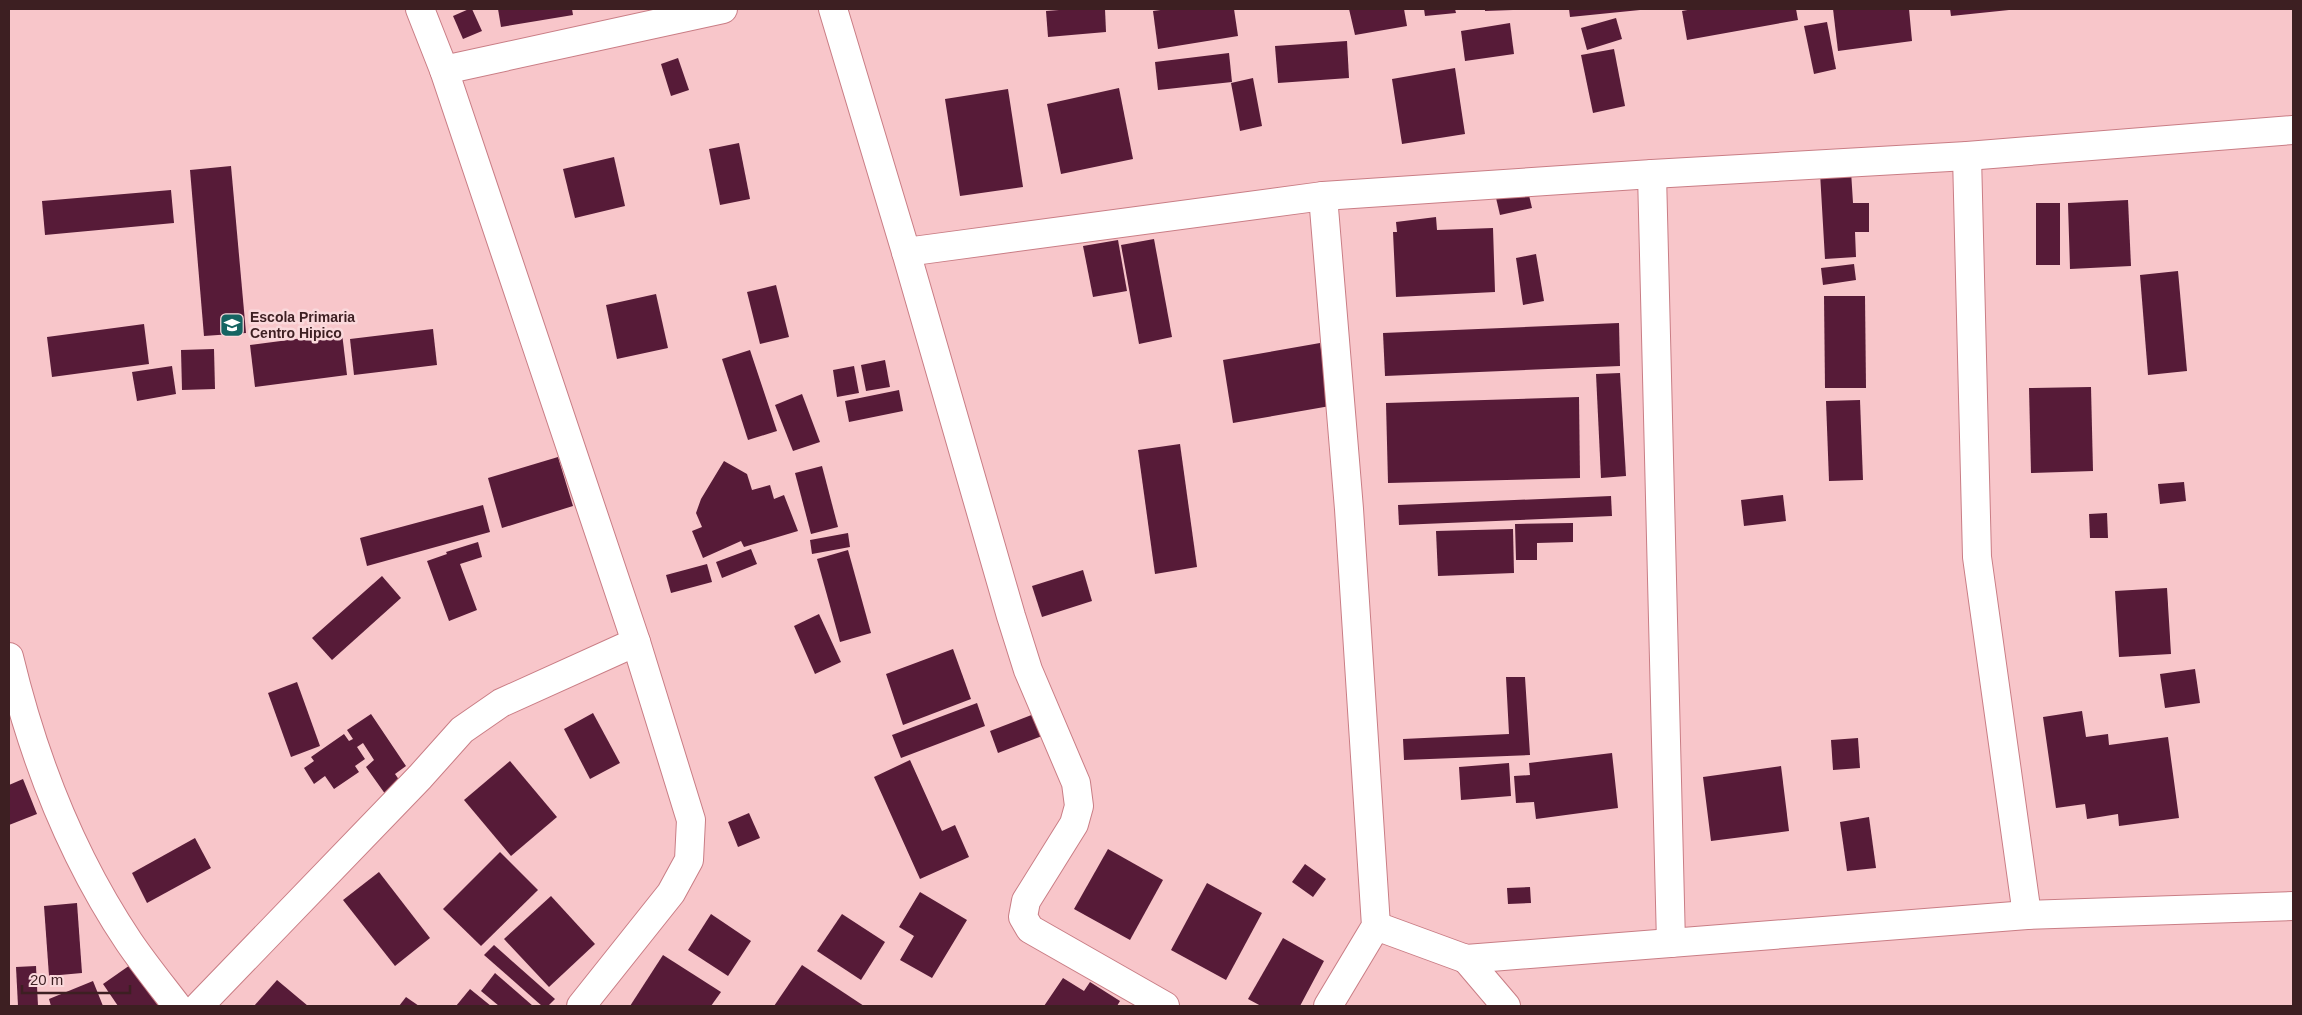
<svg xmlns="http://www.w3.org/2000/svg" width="2302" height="1015" font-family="Helvetica,sans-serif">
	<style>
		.building { fill: #571b38 }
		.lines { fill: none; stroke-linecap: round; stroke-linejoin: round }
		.minor-casing { stroke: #c97d85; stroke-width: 30 }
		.minor { stroke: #fff; stroke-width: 28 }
		.labels { text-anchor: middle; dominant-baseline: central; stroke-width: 5; stroke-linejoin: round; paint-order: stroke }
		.poi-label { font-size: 14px; font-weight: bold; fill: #3d1f22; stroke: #fad8db; text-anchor: start }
	</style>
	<rect width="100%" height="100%" fill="#f8c6ca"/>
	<g class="building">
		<path d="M469 9H472L482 31 463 39 453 16Z"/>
		<path d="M498 9H572L573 15 501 27Z"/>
		<path d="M1072 9H1105L1106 32 1048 37 1046 11Z"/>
		<path d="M1168 9H1234L1238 36 1158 49 1153 11Z"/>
		<path d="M1349 9H1404L1407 26 1355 35Z"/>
		<path d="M1424 9H1455L1456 13 1425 16Z"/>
		<path d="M1485 9H1513V10L1485 11Z"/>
		<path d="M1569 9H1640V10L1570 17Z"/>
		<path d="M1693 9H1796L1798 20 1687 40 1682 11Z"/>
		<path d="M1833 9H1909L1912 41 1838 51Z"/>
		<path d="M1950 9H2008L2009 10 1951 16Z"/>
		<path d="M1616 18 1622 39 1587 50 1581 28Z"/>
		<path d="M1827 22 1836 69 1814 74 1804 26Z"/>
		<path d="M1510 23 1514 54 1465 61 1461 31Z"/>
		<path d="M1347 41 1349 78 1278 83 1275 46Z"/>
		<path d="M1614 49 1625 106 1593 113 1581 55Z"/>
		<path d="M1229 53 1232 82 1158 90 1155 62Z"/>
		<path d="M678 58 689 90 671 96 661 64Z"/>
		<path d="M1455 68 1465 134 1402 144 1392 79Z"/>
		<path d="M1253 78 1262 126 1240 131 1231 83Z"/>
		<path d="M1119 88 1133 159 1061 174 1047 104Z"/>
		<path d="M1008 89 1023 187 960 196 945 99Z"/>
		<path d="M739 143 750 199 720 205 709 149Z"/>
		<path d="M614 157 625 206 575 218 563 169Z"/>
		<path d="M231 166 246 333 204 336 190 170Z"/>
		<path d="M1851 171 1853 203H1869V232H1855L1856 257 1825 259 1820 173Z"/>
		<path d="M171 190 174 223 45 235 42 201Z"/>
		<path d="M1528 191 1532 208 1500 215 1496 198Z"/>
		<path d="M2128 200 2131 266 2070 269 2068 203Z"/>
		<rect x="2036" y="203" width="24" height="62"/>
		<path d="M1436 217 1437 230 1493 228 1495 292 1396 297 1393 232H1397L1396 222Z"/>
		<path d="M1154 239 1172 337 1139 344 1121 245Z"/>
		<path d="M1118 240 1127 291 1093 297 1083 246Z"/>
		<path d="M1536 254 1544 301 1523 305 1516 258Z"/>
		<path d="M1854 264 1856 280 1823 285 1821 268Z"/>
		<path d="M2178 271 2187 371 2148 375 2140 275Z"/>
		<path d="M776 285 789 337 760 344 747 292Z"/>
		<path d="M656 294 668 348 617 359 606 305Z"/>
		<path d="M1824 296H1865L1866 388H1825Z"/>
		<path d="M1619 323 1620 366 1385 376 1383 333Z"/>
		<path d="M144 324 149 364 52 377 47 337Z"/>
		<path d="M433 329 437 365 354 375 350 339Z"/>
		<path d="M342 333 347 375 255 387 250 345Z"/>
		<path d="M1320 343 1330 406 1233 423 1223 360Z"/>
		<path d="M214 349 215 389 182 390 181 350Z"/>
		<path d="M750 350 777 431 748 440 722 359Z"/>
		<path d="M885 360 890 387 866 391 861 365Z"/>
		<path d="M172 366 176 394 137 401 132 372Z"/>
		<path d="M854 366 859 393 837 397 833 370Z"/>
		<path d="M1620 373 1626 476 1601 478 1596 374Z"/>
		<path d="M2091 387 2093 471 2031 473 2029 388Z"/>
		<path d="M899 390 903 411 849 422 845 401Z"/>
		<path d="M802 394 820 442 793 451 775 405Z"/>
		<path d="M1579 397 1580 478 1388 483 1386 403Z"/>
		<path d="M1860 400 1863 480 1829 481 1826 401Z"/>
		<path d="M1180 444 1197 567 1155 574 1138 450Z"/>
		<path d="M558 457 573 506 502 528 488 478Z"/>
		<path d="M724 461 747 474 752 490 770 485 774 499 784 495 798 531 744 547 741 541 703 558 692 531 702 527 696 513 701 499Z"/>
		<path d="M822 466 838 527 811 534 795 473Z"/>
		<path d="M2184 482 2186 501 2160 504 2158 484Z"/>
		<path d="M1783 495 1786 521 1744 526 1741 500Z"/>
		<path d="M1611 496 1612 516 1399 525 1398 505Z"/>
		<path d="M483 505 490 532 367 566 360 538Z"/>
		<path d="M2107 513 2108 538H2090L2089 514Z"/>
		<path d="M1573 523V542L1537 543V560H1516L1515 524Z"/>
		<path d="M1513 529 1514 573 1438 576 1436 531Z"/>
		<path d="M848 533 850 547 812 554 810 540Z"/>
		<path d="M478 542 482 557 460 564 477 610 449 621 427 561 447 554 446 552Z"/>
		<path d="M751 549 757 564 722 578 716 562Z"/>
		<path d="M848 550 871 633 840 642 817 559Z"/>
		<path d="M707 564 712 582 671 593 666 575Z"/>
		<path d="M1083 570 1092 601 1042 617 1032 586Z"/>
		<path d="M382 576 401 598 332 660 312 638Z"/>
		<path d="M2167 588 2171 654 2119 657 2115 591Z"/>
		<path d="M819 614 841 662 815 674 794 626Z"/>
		<path d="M953 649 971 699 903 725 886 674Z"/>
		<path d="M2195 669 2200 703 2165 708 2160 674Z"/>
		<path d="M1506 677H1525L1530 755 1404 760 1403 739 1509 734Z"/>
		<path d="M297 682 320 746 291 757 268 693Z"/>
		<path d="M977 703 985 726 901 758 892 735Z"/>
		<path d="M2082 711 2086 737 2108 734 2109 745 2168 737 2179 818 2119 826 2118 814 2087 819 2085 804 2056 808 2043 717Z"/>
		<path d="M593 713 620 763 590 779 564 729Z"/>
		<path d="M371 714 406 766 395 774 404 787 388 798 366 767 374 760 363 743 357 747 365 759 355 766 359 772 334 789 325 776 314 784 304 768 314 761 311 757 344 734 349 741 353 739 347 730Z"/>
		<path d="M1034 714 1042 736 998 753 990 731Z"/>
		<path d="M1858 738 1860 768 1833 770 1831 740Z"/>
		<path d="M1612 753 1618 808 1536 819 1534 802 1516 803 1514 776 1530 775 1529 763Z"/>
		<path d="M910 760 942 831 955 825 969 857 920 879 874 777Z"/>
		<path d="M510 761 557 817 511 856 464 800Z"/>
		<path d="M1509 763 1511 796 1461 800 1459 767Z"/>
		<path d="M1781 766 1789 831 1711 841 1703 777Z"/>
		<path d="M23 779 37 814 9 825V785Z"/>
		<path d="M749 813 760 838 738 847 728 822Z"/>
		<path d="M1869 817 1876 868 1847 871 1840 822Z"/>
		<path d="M195 838 211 868 147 903 132 873Z"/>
		<path d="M1108 849 1163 880 1130 940 1074 909Z"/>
		<path d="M500 852 538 890 481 946 443 909Z"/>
		<path d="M1305 864 1326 879 1313 897 1292 882Z"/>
		<path d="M379 872 430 938 395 966 343 900Z"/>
		<path d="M1207 883 1262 913 1226 980 1171 950Z"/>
		<path d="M1530 887 1531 903 1508 904 1507 888Z"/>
		<path d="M920 892 967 920 932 978 900 960 914 936 899 927Z"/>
		<path d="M551 896 595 944 549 987 504 939Z"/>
		<path d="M77 903 82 973 49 976 44 906Z"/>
		<path d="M711 914 751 941 728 976 688 950Z"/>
		<path d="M842 914 885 942 861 980 817 951Z"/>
		<path d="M1283 938 1324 961 1300 1006H1261L1248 999Z"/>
		<path d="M494 945 555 999 548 1006H542L484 955Z"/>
		<path d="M663 955 721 992 711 1006H630Z"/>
		<path d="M133 963 163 1006H118L103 984Z"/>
		<path d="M802 965 864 1006H774Z"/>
		<path d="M36 966 38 1006H18L16 967Z"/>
		<path d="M495 973 533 1006H499L481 991Z"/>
		<path d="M1063 978 1084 991 1090 982 1120 1001 1117 1006H1044Z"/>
		<path d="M277 980 308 1006H254Z"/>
		<path d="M93 981 103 1006H51L49 999Z"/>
		<path d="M470 989 491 1006H456Z"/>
		<path d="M406 997 419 1006H399Z"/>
	</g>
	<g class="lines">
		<g class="minor-casing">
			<g id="minor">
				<path d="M420 9 444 70 636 642 691 820 689 860 671 893 581 1006"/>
				<path d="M833 9 906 252 1011 616 1028 670 1076 783 1079 806 1074 824 1026 901 1023 917 1030 929 1165 1006"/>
				<path d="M444 70 723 9"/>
				<path d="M1967 156 1977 557 2027 915"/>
				<path d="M1652 174 1671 943"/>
				<path d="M1323 196 1349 509 1376 926 1328 1006"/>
				<path d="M906 252 1323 196 1652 174 1967 156 2293 130"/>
				<path d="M9 657C33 757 72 857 129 942 144 964 161 985 177 1006"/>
				<path d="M1376 926 1466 959 2027 915 2293 906"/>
				<path d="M1466 959 1506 1006"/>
				<path d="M199 1006 420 777 462 730 501 703 636 642"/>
			</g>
		</g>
		<use href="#minor" class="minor"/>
	</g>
	<defs>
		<g id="school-square" transform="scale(1.25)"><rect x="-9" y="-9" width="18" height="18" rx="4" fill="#156462" stroke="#fad8db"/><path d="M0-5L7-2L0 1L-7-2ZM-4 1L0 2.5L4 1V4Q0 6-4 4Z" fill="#fff"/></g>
	</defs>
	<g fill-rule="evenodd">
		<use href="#school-square" x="232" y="325"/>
	</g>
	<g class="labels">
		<g class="poi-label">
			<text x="250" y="317">Escola Primaria<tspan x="250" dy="16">Centro Hipico</tspan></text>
		</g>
	</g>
	<rect width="2302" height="1015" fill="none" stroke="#3d1f22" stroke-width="20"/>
	<path d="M22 985v8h108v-8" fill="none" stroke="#3d1f22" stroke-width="2.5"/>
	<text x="30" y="985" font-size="15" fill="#3d1f22" stroke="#fad8db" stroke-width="4" paint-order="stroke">20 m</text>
</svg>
